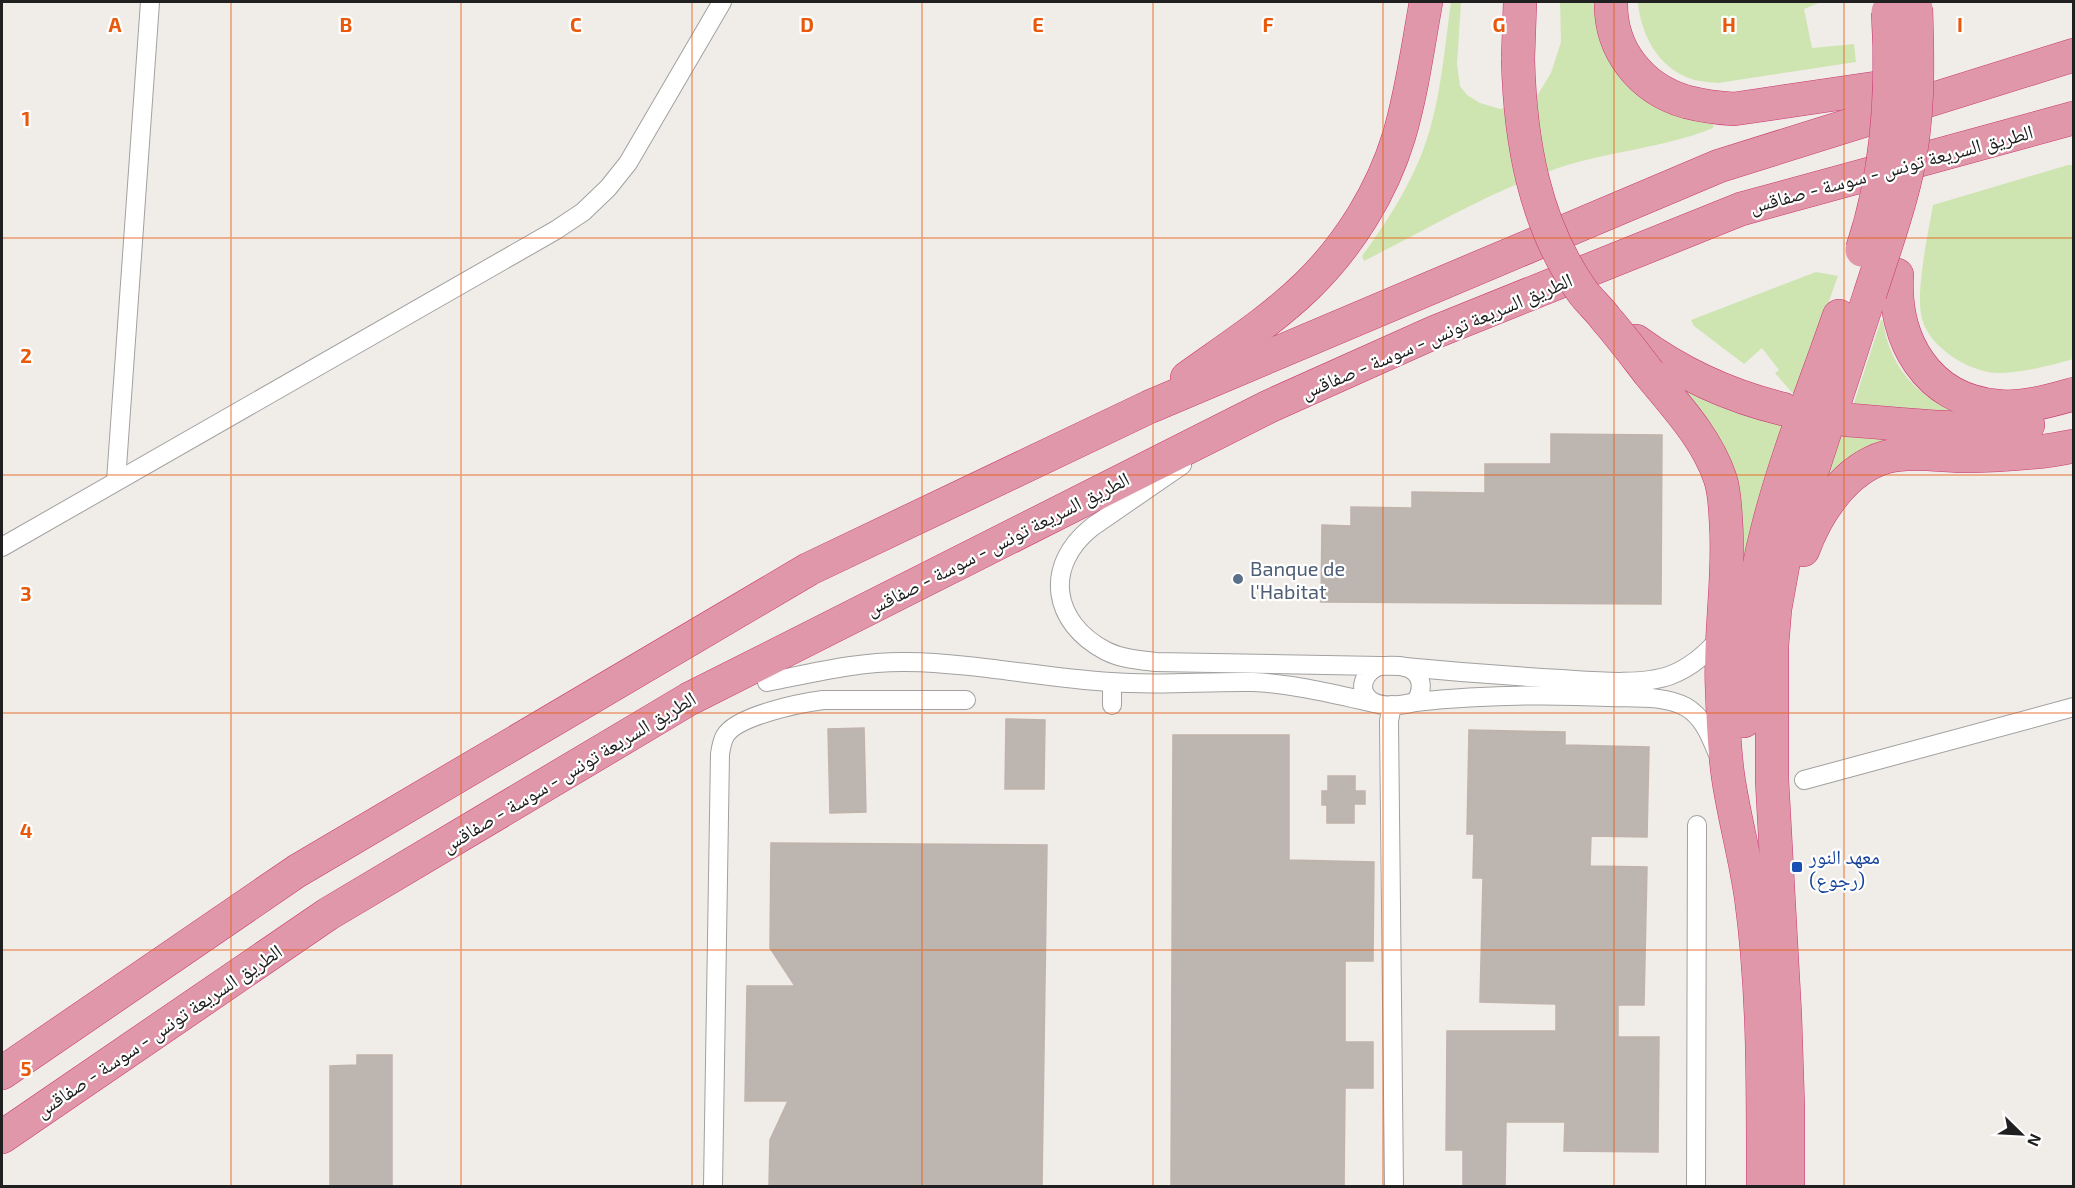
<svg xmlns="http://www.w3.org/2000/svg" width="2075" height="1188" font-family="'Exo 2','Noto Naskh Arabic',sans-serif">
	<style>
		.grass { fill: #cee5b2 }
		.building { fill: #bdb5b0; stroke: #c0b3ab; stroke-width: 1.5 }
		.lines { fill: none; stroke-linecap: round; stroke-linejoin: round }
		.street-casing { stroke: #a1a1a1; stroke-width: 20 }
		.highway-casing { stroke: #cb3773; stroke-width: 34 }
		.street { stroke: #fff; stroke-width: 18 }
		.highway { stroke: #df97a9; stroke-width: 33 }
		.highway-bridge-casing { stroke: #cb3773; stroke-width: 34; stroke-linecap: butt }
		.highway-bridge { stroke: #df97a9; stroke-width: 33 }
		.grid { fill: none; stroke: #e8590c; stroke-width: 1.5; stroke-opacity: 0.55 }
		.service-dot { fill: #5c6f8a; stroke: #fff; stroke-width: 2 }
		.transit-dot { fill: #1a4fb4; stroke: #fff; stroke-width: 2 }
		.labels { text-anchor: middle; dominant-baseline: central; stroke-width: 4.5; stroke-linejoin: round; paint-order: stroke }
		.street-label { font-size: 20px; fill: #202020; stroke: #fff }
		.service-label { font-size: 20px; fill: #4e5e75; stroke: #fff; text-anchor: start }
		.transit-label { font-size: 20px; fill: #164399; stroke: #fff; text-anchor: start }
		.grid-label { font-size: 20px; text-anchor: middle; font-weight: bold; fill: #e8590c; stroke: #fff; stroke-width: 4.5; stroke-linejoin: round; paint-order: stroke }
	</style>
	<rect width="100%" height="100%" fill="#f0ece7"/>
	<g class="grass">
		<path d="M1451 2H1461L1457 64 1460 86 1467 95 1480 103 1500 109 1537 96 1551 73 1561 42 1560 2H1595L1596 15 1714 120 1713 128C1664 148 1609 151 1558 168 1491 191 1427 229 1364 261L1362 256C1384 226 1405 194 1420 158 1440 111 1444 52 1451 2Z"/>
		<path d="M1638 2H1821L1804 9 1812 48 1854 44 1856 62 1718 83C1706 82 1693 81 1682 75 1655 62 1640 30 1638 2Z"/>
		<path d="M2068 165H2073V359C2054 365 2016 374 1996 373 1968 371 1930 348 1922 319 1915 293 1928 234 1933 205Z"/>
		<path d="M1816 272 1838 276 1795 396 1775 373 1779 370 1762 348 1744 364 1694 326 1691 320Z"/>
		<path d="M1881 320 1883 321C1890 368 1915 394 1958 413L1853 406Z"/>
		<path d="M1679 387 1786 425 1746 558 1738 557Z"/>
		<path d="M1842 434 1928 440 1823 481Z"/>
	</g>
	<g class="building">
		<path d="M1551 434 1662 435 1661 604 1321 602 1322 525 1351 526V507L1412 508V492L1485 493V464H1551Z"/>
		<path d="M1006 719 1045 720 1044 789H1005Z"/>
		<path d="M864 728 866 812 830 813 828 729Z"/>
		<path d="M1469 730 1565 732V745L1649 747 1647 837 1591 836 1590 866 1647 867 1644 1005H1618V1037H1659L1658 1152 1564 1151 1565 1122H1506L1505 1186H1463V1150H1446L1447 1031H1556V1004L1480 1002 1483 878H1473L1474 834H1467Z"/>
		<path d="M1173 735H1289V860L1374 862 1373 961H1345V1042H1373V1088H1345L1344 1186H1171Z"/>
		<path d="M1328 776H1355V791H1365V804H1354V823H1327V805H1322V791H1328Z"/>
		<path d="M771 843 1047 845 1042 1186H769L770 1140 788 1101H745L747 986H795L770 948Z"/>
		<path d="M357 1055H392V1186H330V1066L357 1065Z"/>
	</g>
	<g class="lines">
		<g class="street-casing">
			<g id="street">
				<path d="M1182 465 1092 527C1043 566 1052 623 1106 651 1122 659 1139 660 1156 662L1380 666C1388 666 1397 665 1405 667 1422 671 1425 689 1415 702 1403 705 1385 708 1373 702 1355 692 1364 671 1380 666"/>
				<path d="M116 481 150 2"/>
				<path d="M2 547 556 230 583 212 608 188 628 163 722 2"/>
				<path d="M1405 667C1457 672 1509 676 1561 679 1592 681 1642 686 1671 675 1692 667 1707 653 1721 637"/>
				<path d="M767 682C813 673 860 661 907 662 976 663 1043 678 1111 682 1158 686 1206 681 1253 682 1294 684 1334 694 1374 703"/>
				<path d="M1415 702C1480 695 1544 694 1609 697 1634 698 1664 695 1686 707 1703 717 1710 735 1717 752"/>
				<path d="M1112 705V683"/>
				<path d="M1392 705 1389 721 1394 1186"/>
				<path d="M1804 780 2074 707"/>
				<path d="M713 1186 720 754C721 748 722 741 725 736 736 716 800 703 823 700H966"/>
				<path d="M1696 1186 1697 825"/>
			</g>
		</g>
		<g class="highway-casing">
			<g id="highway">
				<path d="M1611 2C1610 50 1641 89 1687 102 1703 106 1718 108 1734 109L1917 82"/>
				<path d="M1518 59 1520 2"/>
				<path d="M1897 275C1893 340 1927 400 1997 406 2022 409 2049 401 2074 394"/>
				<path d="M1636 341C1681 374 1729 396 1783 409"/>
				<path d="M1649 373C1675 405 1706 437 1720 478 1725 492 1725 508 1726 523 1730 579 1719 634 1722 690 1723 719 1724 748 1728 776 1734 817 1745 856 1751 897 1764 992 1763 1090 1763 1186"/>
				<path d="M1187 378C1227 349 1271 321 1307 286 1349 245 1382 192 1399 136 1412 92 1418 46 1426 2"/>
				<path d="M1847 420C1907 424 1969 433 2028 425"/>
				<path d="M1803 550C1817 512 1845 469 1886 457 1908 451 1937 455 1959 456 1998 456 2036 454 2074 446"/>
				<path d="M1744 721C1745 656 1751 591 1768 527 1786 456 1815 386 1839 316"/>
				<path d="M2 1073 297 871 809 569 1149 407 1719 166 2074 55"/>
				<path d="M2 1137 328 914 689 699 1270 406 1435 332 1741 209 2074 118"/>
				<path d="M1788 1186V1108L1785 1016 1772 780V645L1775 609 1785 554 1870 294"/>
			</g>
		</g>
		<use href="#street" class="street"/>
		<use href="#highway" class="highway"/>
		<g class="highway-bridge-casing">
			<g id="highway-bridge">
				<path d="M1518 59C1520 140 1534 223 1582 291 1589 301 1599 309 1606 319 1621 336 1635 355 1649 373"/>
				<path d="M1862 250C1888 173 1893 92 1888 12"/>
				<path d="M1870 294C1882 256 1897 216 1906 176 1919 121 1918 65 1916 8"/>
			</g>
		</g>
		<use href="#highway-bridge" class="highway-bridge"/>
	</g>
	<path class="grid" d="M231 2V1186M461 2V1186M692 2V1186M922 2V1186M1153 2V1186M1383 2V1186M1614 2V1186M1844 2V1186M2 238H2074M2 475H2074M2 713H2074M2 950H2074"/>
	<circle class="service-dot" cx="1238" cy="579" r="6"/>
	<rect class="transit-dot" x="1791" y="861" width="12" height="12" rx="3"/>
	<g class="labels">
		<g class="street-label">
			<text transform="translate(1891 168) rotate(-15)">الطريق السريعة تونس - سوسة - صفاقس</text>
			<text transform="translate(1436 335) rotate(-23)">الطريق السريعة تونس - سوسة - صفاقس</text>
			<text transform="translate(997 543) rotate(-27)">الطريق السريعة تونس - سوسة - صفاقس</text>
			<text transform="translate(568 771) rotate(-31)">الطريق السريعة تونس - سوسة - صفاقس</text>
			<text transform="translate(158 1030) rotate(-34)">الطريق السريعة تونس - سوسة - صفاقس</text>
		</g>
		<g class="service-label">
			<text x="1250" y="568">Banque de<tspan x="1250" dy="23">l'Habitat</tspan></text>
		</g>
		<g class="transit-label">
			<text x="1809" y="856">معهد النور<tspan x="1809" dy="23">(رجوع)</tspan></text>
		</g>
	</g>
	<g class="grid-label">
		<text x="115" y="32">A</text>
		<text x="346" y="32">B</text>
		<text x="576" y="32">C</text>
		<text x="807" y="32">D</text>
		<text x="1038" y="32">E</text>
		<text x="1268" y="32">F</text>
		<text x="1499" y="32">G</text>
		<text x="1729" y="32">H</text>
		<text x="1960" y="32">I</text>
		<text x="26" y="126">1</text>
		<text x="26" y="363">2</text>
		<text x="26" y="601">3</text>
		<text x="26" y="838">4</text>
		<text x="26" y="1076">5</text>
	</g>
	<rect width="2075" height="1188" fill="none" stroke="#202020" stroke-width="6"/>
	<g transform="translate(2021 1134) rotate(114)" stroke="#ffffff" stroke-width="4.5" paint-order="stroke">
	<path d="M0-4.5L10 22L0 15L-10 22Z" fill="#202020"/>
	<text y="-9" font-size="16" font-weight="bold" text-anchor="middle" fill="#202020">N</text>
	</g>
</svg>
